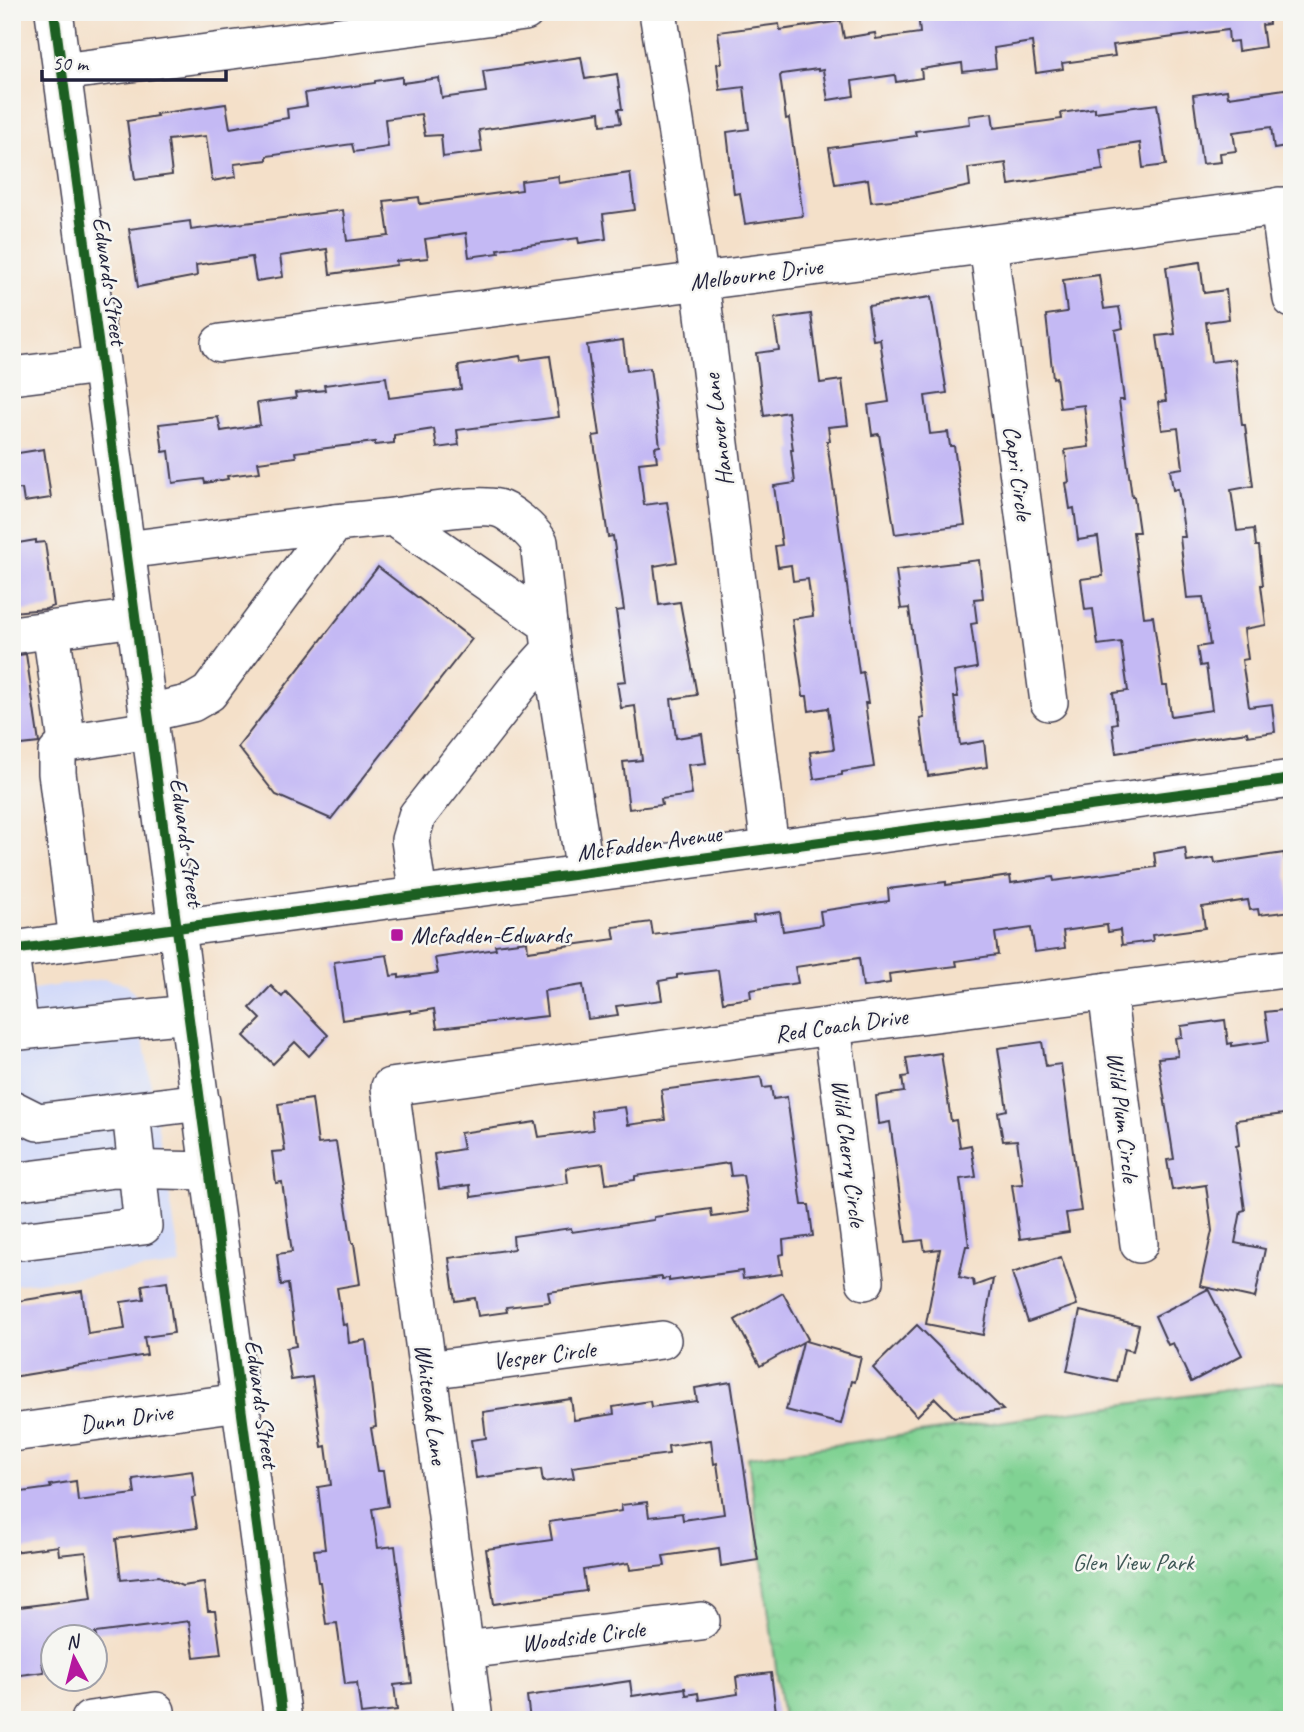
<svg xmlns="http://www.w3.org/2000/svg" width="1304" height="1732" font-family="Caveat,sans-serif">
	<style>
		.built { fill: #d1d9f9 }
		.park { fill: url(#park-crowns); stroke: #517a67; stroke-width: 2 }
		.building { fill: #c4b9f4 }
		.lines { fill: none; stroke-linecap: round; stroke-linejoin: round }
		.minor-casing { stroke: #423e50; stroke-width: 40 }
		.minor { stroke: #fff; stroke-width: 37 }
		.cycleway-casing { stroke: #f6f6f2; stroke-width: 15 }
		.cycleway { stroke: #1b5e20; stroke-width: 10 }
		.poi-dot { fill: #b5179e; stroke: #f6f6f2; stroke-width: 2.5 }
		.labels { text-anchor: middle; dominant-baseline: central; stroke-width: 5; stroke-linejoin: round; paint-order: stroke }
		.street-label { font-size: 24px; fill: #22223b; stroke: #f6f6f2 }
		.poi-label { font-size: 24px; fill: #22223b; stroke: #f6f6f2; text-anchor: start }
		.park-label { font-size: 24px; fill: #3e5755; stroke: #f6f6f2 }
	</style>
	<defs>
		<pattern id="park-crowns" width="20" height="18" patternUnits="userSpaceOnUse" patternTransform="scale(1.75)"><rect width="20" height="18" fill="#80d293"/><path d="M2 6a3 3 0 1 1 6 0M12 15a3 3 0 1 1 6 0" fill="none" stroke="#6eb480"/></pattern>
	</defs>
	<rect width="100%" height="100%" fill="#f6f6f2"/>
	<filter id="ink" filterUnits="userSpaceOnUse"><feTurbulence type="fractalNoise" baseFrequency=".0143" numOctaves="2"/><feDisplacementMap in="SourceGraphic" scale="14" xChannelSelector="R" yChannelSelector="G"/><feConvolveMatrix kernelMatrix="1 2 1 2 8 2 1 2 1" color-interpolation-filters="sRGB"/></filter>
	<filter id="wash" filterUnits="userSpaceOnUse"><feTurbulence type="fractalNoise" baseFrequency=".00686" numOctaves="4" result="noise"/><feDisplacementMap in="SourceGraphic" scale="28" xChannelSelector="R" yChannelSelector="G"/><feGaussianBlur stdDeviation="1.57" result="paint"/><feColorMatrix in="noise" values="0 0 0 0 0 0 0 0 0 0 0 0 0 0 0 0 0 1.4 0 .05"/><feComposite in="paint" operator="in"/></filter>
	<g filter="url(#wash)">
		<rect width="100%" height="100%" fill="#f4e0c9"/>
		<path class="built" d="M104 979 127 984 136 996 181 1265 12 1285V992Z"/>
		<path class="park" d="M1292 1381V1720H783L748 1457Z"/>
		<g id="blocks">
			<g class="building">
				<path d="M918 12H1048L1050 20 1091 14V12H1268L1269 24 1262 25 1265 47 1238 51 1237 41 1229 42 1228 30 1113 45 1115 56 1062 63 1063 69 1036 73 1032 42 994 48 996 68 963 72 962 63 921 69 922 78 896 82 895 75 852 81 854 96 828 100 823 70 818 71V69L782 74 780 76 786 119 789 118 803 216 745 224 740 193 734 194 727 132 749 129 744 87 720 90 717 64 722 63 718 32 779 24 780 30 841 21 844 38 875 33 876 39 920 33Z"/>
				<path d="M581 57 585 79 617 74 622 109H618L621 123 601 125 600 112 479 130 482 152 443 157 441 135 425 136 421 114 385 119 388 147 354 152 352 144 267 156V160L234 164 236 177 212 181 206 136 168 140 172 175 135 180 127 121 157 116 156 114 226 104 230 128 288 118 287 109 307 106 305 93 375 83V81L402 77V83L439 78 442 98 486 92 483 71Z"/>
				<path d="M1292 88V146L1274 149 1271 127 1233 132 1236 151 1220 153 1221 162 1202 164 1193 95 1227 90 1228 97Z"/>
				<path d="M1157 104 1166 165 1143 168 1140 143 1100 149 1103 170 1009 185 1006 163 968 168 970 186 913 198 871 202 868 179 835 184 829 148 916 136 915 131 970 124 969 116 992 113 994 128 1062 119 1061 113 1095 108V112Z"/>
				<path d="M630 173 635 210 603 214 606 239 579 243 578 238 498 249 499 253 469 257 466 233 425 239 428 258 396 261 397 265 330 274 327 249 280 256 283 277 256 281 252 257 196 265 197 276 138 287 129 229 190 221 191 230 343 210 347 241 389 236 384 201 419 197 420 204 522 190 521 181 558 176 559 183Z"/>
				<path d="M1200 262 1204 293 1226 290 1229 319 1206 322 1211 362 1235 359 1242 425H1245L1253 486 1231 490 1237 531 1254 529 1256 546H1259L1263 585H1261L1266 625 1244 629 1248 659 1242 660 1249 707 1272 704 1275 732 1248 736 1247 732 1116 753 1112 724 1117 723 1113 693 1128 691 1121 642 1098 645 1093 609 1085 610 1081 579 1103 576 1098 537 1078 540 1074 508 1070 509 1066 483 1069 482 1065 450 1089 447 1084 405 1060 408 1056 377 1053 378 1046 315 1067 312 1063 280 1099 275 1104 309 1119 307 1123 328 1115 330 1124 400H1119L1132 497H1134L1139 532H1133L1144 617 1153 616 1163 686H1167L1171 716 1212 710 1206 665 1200 666 1197 647 1210 645 1203 597 1187 598 1180 537H1185L1178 489 1173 490 1170 470 1183 468 1178 428 1162 430 1158 402 1166 401 1157 336 1175 334 1166 267Z"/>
				<path d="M931 297 947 393 925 396 930 434 948 432 950 446H954L965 525 895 534 879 434 872 435 868 405 889 402 880 339 873 340 868 306Z"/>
				<path d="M811 314 820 383 842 380 848 425 828 427 830 441H827L859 673 863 672 868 703H865L874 767 842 772V775L814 779 810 752 834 749 828 708 809 711 807 696H803L792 619 813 616 808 579 793 581 791 565 778 567 775 546 782 545 774 486 795 483 791 450H793L788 412 764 416 756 353 779 350 774 319Z"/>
				<path d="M623 340 627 371 650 368 660 446 655 447 657 461 639 463 644 505 667 502 677 562 654 566 659 605 680 602 697 695 671 699 676 738 702 734 706 763 688 765 692 795 661 799 662 805 629 809 623 762 642 760 635 706 621 708 617 682 626 681 616 611 624 610 613 536 608 537 598 469 593 436 600 435 587 345Z"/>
				<path d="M520 356 521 360 550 356 559 417 457 430 459 445 437 448 434 429 394 435V443L375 445V442L295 452 296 457 258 462 260 472 227 476 228 479 205 483 204 479 173 483 169 451 163 452 159 424 218 417 221 431 260 425 257 403 296 398 295 393 325 390 324 385 386 377 389 398 461 389 458 366Z"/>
				<path d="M44 449 51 498 24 502 22 489 12 490V454Z"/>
				<path d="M36 540V543L45 542 54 606 46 609 12 612V544Z"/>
				<path d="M979 560 983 598 974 599 977 623 971 624 977 668 954 672 958 697H954L960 745 984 741 987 767 928 776 920 719 924 718 909 608 901 609 896 570Z"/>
				<path d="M378 567 472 639 331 819 276 795 238 747Z"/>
				<path d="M26 654 39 743 12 746V656Z"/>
				<path d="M1185 848 1187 862 1214 858 1215 863 1284 853 1292 911 1259 915 1258 909 1250 910 1248 900 1202 907 1205 928 1152 935 1153 941 1122 945 1120 930 1108 932 1107 925 1063 931 1065 948 1035 952 1031 928 995 933 998 955 956 961 957 966 889 974 890 983 863 987 859 958 795 967 798 983 750 990 751 998 723 1002 718 970 677 975V978L659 981 662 1000 616 1006 618 1015 588 1019 583 985 544 991 547 1016 437 1028 434 1009 411 1013V1010L342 1020 334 962 387 955 391 976 399 975V978L438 973 435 958 496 949 495 945 527 941 528 951 615 939 613 927 651 922 653 935 754 922 753 916 780 912 783 931 822 925 820 911 889 901 888 889 946 882V885L1010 876 1011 883 1053 877 1054 881 1156 867 1154 853Z"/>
				<path d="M271 986 282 997 286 992 328 1035 309 1056 295 1042 273 1064 244 1036 261 1019 250 1008Z"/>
				<path d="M1292 1009V1113L1236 1120 1239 1145 1236 1146 1245 1210 1241 1211 1235 1243 1265 1249 1255 1298 1200 1286 1212 1231 1206 1185 1172 1190 1167 1160 1174 1159 1158 1058 1178 1056 1175 1038 1182 1037 1181 1026 1225 1020 1228 1044 1232 1043V1046L1269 1041 1265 1012Z"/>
				<path d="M1042 1042 1046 1066 1061 1064 1081 1211 1066 1213 1069 1232 1020 1239 1012 1185 1023 1184 1017 1140 1003 1141 998 1112 1007 1110 998 1048Z"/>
				<path d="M941 1053 951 1121 956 1120 960 1147 971 1145 976 1177 960 1179 969 1246H966L959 1277 973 1280 974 1286 993 1279 983 1335 926 1324 940 1249 925 1251 923 1240 906 1242 890 1122 879 1124 876 1096 904 1092 902 1077 909 1076 906 1058Z"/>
				<path d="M761 1077 763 1088 771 1087 773 1099 787 1097 802 1205H809L813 1236 783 1240 784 1254 779 1255 782 1274 743 1279 742 1271 669 1281V1278L662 1279V1277L548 1292 550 1302 506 1307 507 1312 478 1316 475 1298 455 1301 449 1258 514 1249 513 1236 571 1228 572 1232 654 1220V1217L711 1209 712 1217 749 1212 743 1175 731 1176 729 1163 635 1176V1180L606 1184 603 1163 566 1168 568 1183 471 1197 470 1185 439 1189 434 1154 463 1149 460 1133 536 1122 539 1137 593 1130 591 1111 625 1107 628 1125 665 1120 661 1090Z"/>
				<path d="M312 1099 318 1144 336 1142 352 1243H354L360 1284 337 1288 343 1325 347 1324 349 1343 366 1340 376 1427 371 1428 378 1471H383L388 1506 372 1509 378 1548 395 1546 412 1683 394 1685 397 1710 361 1714 357 1683 345 1684 337 1623 326 1624 320 1582H318L314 1550 325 1549 318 1487 331 1485 326 1446 322 1447 312 1377 291 1380 286 1348 296 1346 288 1284 281 1285 277 1254 292 1252 282 1182 276 1183 272 1152 285 1151 278 1104Z"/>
				<path d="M1061 1257 1077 1305 1028 1322 1012 1273Z"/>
				<path d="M167 1281 174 1333 144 1337 147 1355 12 1377V1302L82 1291 88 1334 125 1329 121 1302 144 1299 142 1285Z"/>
				<path d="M1208 1289 1242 1355 1191 1382 1173 1343 1168 1345 1155 1316Z"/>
				<path d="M783 1293 808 1339 805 1341 861 1357 855 1382 852 1381 841 1424 786 1410 803 1342 760 1366 735 1320Z"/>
				<path d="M1080 1311 1139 1325 1133 1351 1124 1349 1117 1382 1067 1371Z"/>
				<path d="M917 1325 1003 1410 954 1417 935 1398 917 1416 873 1368Z"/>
				<path d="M731 1382 758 1560 721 1566 719 1548 663 1556 665 1566 630 1570 629 1563 583 1570 586 1591 494 1604 486 1549 552 1540 549 1522 622 1511 621 1505 647 1502 649 1517 682 1513 683 1520 724 1514 717 1463 714 1464 711 1440 668 1446 669 1454 572 1467 574 1478 543 1482 541 1469 476 1478 471 1440 486 1438 483 1412 571 1399 574 1420 614 1414 613 1407 650 1401 651 1407 697 1401 695 1388Z"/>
				<path d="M192 1471 196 1497 192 1498 197 1528 116 1539 121 1580 159 1576 182 1586 204 1583 208 1611H215L221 1654 194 1657 189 1621 95 1633 96 1637H52V1661L42 1662 44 1672 12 1676V1608L92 1598 86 1552 59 1555 58 1546 12 1552V1514L16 1513 14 1493 51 1488 50 1485 76 1481 78 1501 135 1494 133 1479Z"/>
				<path d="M771 1673 777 1720H530L527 1696 630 1681 632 1696 685 1688 686 1695 698 1693 699 1700 738 1694 736 1677Z"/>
			</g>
		</g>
	</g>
	<g filter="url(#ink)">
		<use href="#blocks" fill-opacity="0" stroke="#423e50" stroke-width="2"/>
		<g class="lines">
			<g class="minor-casing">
				<g id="minor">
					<path d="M54 12 283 1720"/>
					<path d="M658 12 700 282 770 848"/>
					<path d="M61 72 525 12"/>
					<path d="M1279 206 1292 299"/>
					<path d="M988 244 1049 702"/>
					<path d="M220 343 1292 205"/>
					<path d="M12 376 100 365"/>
					<path d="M394 517C419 514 475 503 497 508 510 511 532 531 539 542L548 624"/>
					<path d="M126 550 335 523"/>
					<path d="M51 630 67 743"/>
					<path d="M12 635 135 618"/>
					<path d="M551 650 585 873"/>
					<path d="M148 713 192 703 209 693 335 523 394 517 548 624 551 650 520 684 417 816 410 840 418 895"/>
					<path d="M78 941 57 773V753L67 743 150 730"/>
					<path d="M12 950 1292 779"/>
					<path d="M12 969 20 1031 189 1014"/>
					<path d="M1107 991 1139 1244"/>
					<path d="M832 1026 865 1281"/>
					<path d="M12 1109 38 1122 201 1102"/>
					<path d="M12 1182 115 1169 210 1171"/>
					<path d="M12 1242 143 1226 131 1111"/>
					<path d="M427 1370 662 1340"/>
					<path d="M12 1433 240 1402"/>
					<path d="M465 1650 701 1621"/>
					<path d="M90 1720 156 1711"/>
					<path d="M474 1720 390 1087 832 1026 1292 968"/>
				</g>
			</g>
			<use href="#minor" class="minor"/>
			<g class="cycleway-casing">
				<g id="cycleway">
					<path d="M54 12 283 1720"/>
					<path d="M12 950 1292 779"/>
				</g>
			</g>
			<use href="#cycleway" class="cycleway"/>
		</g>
	</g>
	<rect class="poi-dot" x="390" y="928" width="14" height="14" rx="3.5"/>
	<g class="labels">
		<g class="street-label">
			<text transform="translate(756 274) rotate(-7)">Melbourne Drive</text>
			<text transform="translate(110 281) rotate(82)">Edwards Street</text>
			<text transform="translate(718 430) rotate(-97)">Hanover Lane</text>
			<text transform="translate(1018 473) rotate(82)">Capri Circle</text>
			<text transform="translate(187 842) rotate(82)">Edwards Street</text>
			<text transform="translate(649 843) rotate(-8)">McFadden Avenue</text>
			<text transform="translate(841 1025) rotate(-8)">Red Coach Drive</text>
			<text transform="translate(1123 1117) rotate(83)">Wild Plum Circle</text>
			<text transform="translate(849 1153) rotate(83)">Wild Cherry Circle</text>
			<text transform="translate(544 1355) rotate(-7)">Vesper Circle</text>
			<text transform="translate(262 1404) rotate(82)">Edwards Street</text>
			<text transform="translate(431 1404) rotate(82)">Whiteoak Lane</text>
			<text transform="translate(126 1418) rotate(-8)">Dunn Drive</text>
			<text transform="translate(583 1636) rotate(-7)">Woodside Circle</text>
		</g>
		<g class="poi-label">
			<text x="411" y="935">Mcfadden-Edwards</text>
		</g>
		<g class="park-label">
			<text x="1133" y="1562">Glen View Park</text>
		</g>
	</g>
	<rect width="1304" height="1732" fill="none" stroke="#f6f6f2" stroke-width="42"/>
	<g transform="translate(74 1658) rotate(353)"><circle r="33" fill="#f6f6f2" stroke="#a1a1a9" stroke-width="2"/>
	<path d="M0-5L12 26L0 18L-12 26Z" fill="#b5179e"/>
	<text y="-10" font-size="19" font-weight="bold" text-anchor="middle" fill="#22223b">N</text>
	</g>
	<path d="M42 70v10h184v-10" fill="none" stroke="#22223b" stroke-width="3.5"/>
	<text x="52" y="70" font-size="21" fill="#22223b" stroke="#f6f6f2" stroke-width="5" paint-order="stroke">50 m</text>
</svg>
